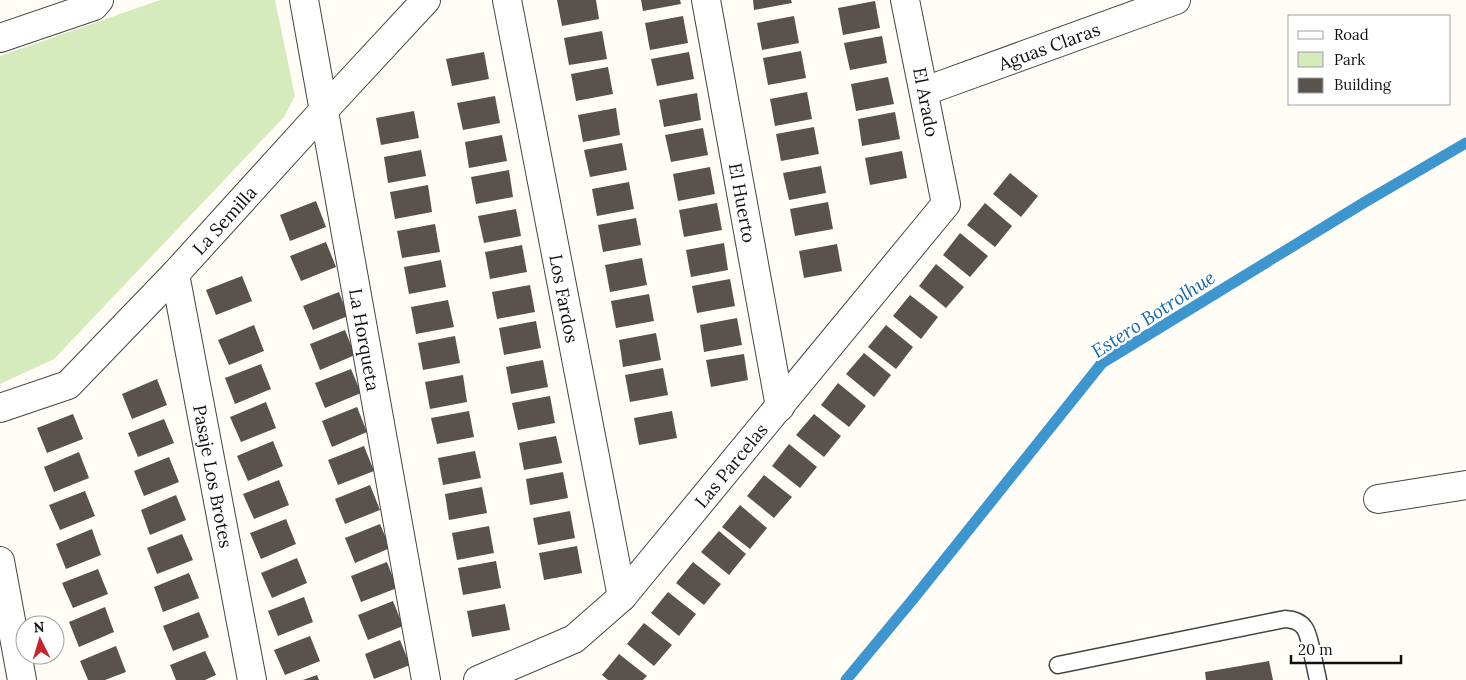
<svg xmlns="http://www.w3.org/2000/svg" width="1466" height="680" font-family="Lora,serif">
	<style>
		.green { fill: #d5ebbd }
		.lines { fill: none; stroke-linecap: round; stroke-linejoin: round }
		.stream { stroke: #3f96cf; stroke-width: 11 }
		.building { fill: #5a524d }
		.lane-casing { stroke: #444; stroke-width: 19 }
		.street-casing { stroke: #444; stroke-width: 30 }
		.lane { stroke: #fff; stroke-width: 16 }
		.street { stroke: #fff; stroke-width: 28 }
		.labels { text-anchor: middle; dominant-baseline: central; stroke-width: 5; stroke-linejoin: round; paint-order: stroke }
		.street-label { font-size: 18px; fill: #111; stroke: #fff }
		.water-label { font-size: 19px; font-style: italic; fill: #1768a6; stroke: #fff }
	</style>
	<rect width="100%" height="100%" fill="#fffdf5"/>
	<path class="green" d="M160 0H275L295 96 284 117 54 359 0 384V56Z"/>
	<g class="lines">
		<path class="stream" d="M846 680 914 598 1102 363 1365 202 1466 143"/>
	</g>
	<g class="building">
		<path d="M557 0H596L599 19 562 26Z"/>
		<path d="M641 0H680L681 4 643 11Z"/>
		<path d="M753 0H791L792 3 754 10Z"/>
		<path d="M875 1 880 28 843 35 838 8Z"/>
		<path d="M683 16 688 43 650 50 645 23Z"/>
		<path d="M794 16 799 43 762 50 757 23Z"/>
		<path d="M602 31 607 59 569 65 564 38Z"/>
		<path d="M882 36 887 63 850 70 844 43Z"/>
		<path d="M801 51 806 78 768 85 763 58Z"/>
		<path d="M484 52 489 79 452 86 446 59Z"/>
		<path d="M689 52 694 79 657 86 651 59Z"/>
		<path d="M608 67 613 94 576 101 571 74Z"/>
		<path d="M888 77 894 104 856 111 851 84Z"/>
		<path d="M807 92 812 119 775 126 770 99Z"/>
		<path d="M697 93 701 120 664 127 659 100Z"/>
		<path d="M495 96 500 123 463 130 457 103Z"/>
		<path d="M616 108 620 135 583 142 578 115Z"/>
		<path d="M414 111 419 138 381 145 376 118Z"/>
		<path d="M895 112 900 139 862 146 858 119Z"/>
		<path d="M814 127 819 154 781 161 776 134Z"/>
		<path d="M703 128 708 155 671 162 665 135Z"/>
		<path d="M502 135 507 161 469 168 465 142Z"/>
		<path d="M622 143 627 170 590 177 584 150Z"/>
		<path d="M421 150 426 176 388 183 384 157Z"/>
		<path d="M902 151 907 178 870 185 865 158Z"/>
		<path d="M821 166 826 193 789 200 783 173Z"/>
		<path d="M710 167 715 194 678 201 673 174Z"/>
		<path d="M509 170 513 197 476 204 471 177Z"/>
		<path d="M1010 173 1038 196 1021 217 993 194Z"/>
		<path d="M629 182 634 209 597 216 592 189Z"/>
		<path d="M428 185 432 212 395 219 390 192Z"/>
		<path d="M316 201 326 227 290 241 280 215Z"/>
		<path d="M828 202 833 229 795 236 790 209Z"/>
		<path d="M717 203 722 230 684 237 679 210Z"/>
		<path d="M985 203 1012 226 995 247 967 225Z"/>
		<path d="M516 209 521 236 484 243 478 216Z"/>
		<path d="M636 218 641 245 603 252 598 225Z"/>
		<path d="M435 224 440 252 402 258 397 231Z"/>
		<path d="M960 233 988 256 970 277 943 255Z"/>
		<path d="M326 242 336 267 301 281 290 256Z"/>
		<path d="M724 243 728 270 691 277 686 250Z"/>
		<path d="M837 244 842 271 804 278 799 251Z"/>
		<path d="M522 245 527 272 490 279 485 252Z"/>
		<path d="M642 258 647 285 610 292 605 265Z"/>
		<path d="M441 260 446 287 409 294 404 267Z"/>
		<path d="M936 264 964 287 946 308 919 286Z"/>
		<path d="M242 276 252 301 216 315 206 290Z"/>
		<path d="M730 279 735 306 697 313 692 286Z"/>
		<path d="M530 285 535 312 497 319 492 292Z"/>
		<path d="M339 292 348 316 313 330 303 306Z"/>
		<path d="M649 294 654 321 616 328 611 301Z"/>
		<path d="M910 295 938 317 921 339 893 316Z"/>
		<path d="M448 300 454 327 416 334 411 307Z"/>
		<path d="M737 318 742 345 704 352 700 325Z"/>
		<path d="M536 321 541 348 504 355 499 328Z"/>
		<path d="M254 325 264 351 229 365 218 340Z"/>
		<path d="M886 325 913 347 896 369 868 347Z"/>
		<path d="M345 330 355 355 320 370 310 344Z"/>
		<path d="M656 333 661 360 623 367 619 340Z"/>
		<path d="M455 336 460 363 423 370 418 343Z"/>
		<path d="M864 353 891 375 874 397 846 374Z"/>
		<path d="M744 354 748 380 711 387 706 360Z"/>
		<path d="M543 360 548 387 511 394 506 367Z"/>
		<path d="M261 364 271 389 235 404 225 378Z"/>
		<path d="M663 368 668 395 630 402 625 375Z"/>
		<path d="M351 369 361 393 325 408 315 383Z"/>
		<path d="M463 375 467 402 430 409 425 382Z"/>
		<path d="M157 379 167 405 132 419 122 394Z"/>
		<path d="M838 383 866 406 849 427 821 405Z"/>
		<path d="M550 396 555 423 518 430 512 403Z"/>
		<path d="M266 402 276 428 241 442 230 417Z"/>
		<path d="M357 407 367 432 332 447 322 421Z"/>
		<path d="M469 411 474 437 437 444 431 418Z"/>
		<path d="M672 411 677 438 639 445 634 418Z"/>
		<path d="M73 414 83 439 47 453 37 428Z"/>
		<path d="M814 414 841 436 824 457 796 435Z"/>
		<path d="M164 419 174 443 138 457 128 433Z"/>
		<path d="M556 436 562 463 524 470 519 443Z"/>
		<path d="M273 441 283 466 248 481 237 456Z"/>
		<path d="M789 444 817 467 800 488 772 466Z"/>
		<path d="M364 446 374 471 338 485 328 460Z"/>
		<path d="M475 451 481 478 443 485 438 458Z"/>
		<path d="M79 452 89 478 54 492 44 467Z"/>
		<path d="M169 457 179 482 144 496 134 471Z"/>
		<path d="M563 472 568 498 530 505 526 479Z"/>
		<path d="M764 475 792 497 774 518 747 496Z"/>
		<path d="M279 480 289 505 254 519 243 494Z"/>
		<path d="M370 485 380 510 345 524 335 499Z"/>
		<path d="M482 487 487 513 449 520 445 494Z"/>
		<path d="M85 491 95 516 60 530 49 505Z"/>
		<path d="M176 495 186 520 150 535 141 510Z"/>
		<path d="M740 505 767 528 750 549 722 527Z"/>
		<path d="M570 511 575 538 538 545 533 518Z"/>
		<path d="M286 519 296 544 261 559 250 533Z"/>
		<path d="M380 524 390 548 355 563 345 538Z"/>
		<path d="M489 526 494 553 457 560 452 533Z"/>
		<path d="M92 529 101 555 66 569 56 544Z"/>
		<path d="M719 531 746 554 729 575 701 552Z"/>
		<path d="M182 534 193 560 157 574 147 548Z"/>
		<path d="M577 546 582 573 544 580 539 553Z"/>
		<path d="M297 558 307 583 272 598 261 573Z"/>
		<path d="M496 561 501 588 463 595 458 568Z"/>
		<path d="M387 562 397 588 361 602 351 576Z"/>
		<path d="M693 562 721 584 704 605 676 583Z"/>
		<path d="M98 569 108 594 73 608 62 583Z"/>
		<path d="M189 573 199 598 163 612 154 587Z"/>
		<path d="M668 592 696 614 679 636 651 613Z"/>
		<path d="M304 597 313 622 278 636 268 611Z"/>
		<path d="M393 601 403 626 368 640 358 615Z"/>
		<path d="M505 604 510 630 472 637 467 611Z"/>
		<path d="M105 607 114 632 79 647 69 622Z"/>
		<path d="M199 612 209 637 173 651 163 626Z"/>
		<path d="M644 623 672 645 654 666 627 644Z"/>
		<path d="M310 636 320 661 285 675 274 650Z"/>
		<path d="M400 640 410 665 374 679 365 654Z"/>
		<path d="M116 646 126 672 105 680H88L80 661Z"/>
		<path d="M205 651 216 675 205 680H176L170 665Z"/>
		<path d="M619 654 647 676 643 680H608L602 675Z"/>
		<path d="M1269 661 1273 680H1206L1205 672Z"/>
		<path d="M317 675 319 680H303Z"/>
	</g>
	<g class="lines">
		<g class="lane-casing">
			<path id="lane" d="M1058 665 1285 619C1307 620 1308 634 1312 652 1314 661 1316 671 1318 680"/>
		</g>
		<g class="street-casing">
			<g id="street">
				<path id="s1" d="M304 0 426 680"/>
				<path id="s2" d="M507 0 622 597"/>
				<path id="s3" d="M706 0 780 407"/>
				<path d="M0 38 94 6 99 0"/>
				<path id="s4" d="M925 91 1176 0"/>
				<path id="s5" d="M175 274 252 680"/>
				<path id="s6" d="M0 408 68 385 175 274 324 110 426 0"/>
				<path d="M1378 499 1466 485"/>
				<path d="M0 561 22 680"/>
				<path id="s7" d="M478 680 574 639 622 597 946 204 905 0"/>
			</g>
		</g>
		<use href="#lane" class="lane"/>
		<use href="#street" class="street"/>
	</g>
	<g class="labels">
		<g class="street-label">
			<text stroke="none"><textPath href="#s4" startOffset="132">Aguas Claras</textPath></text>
			<text transform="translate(926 102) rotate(79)">El Arado</text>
			<text stroke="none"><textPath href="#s3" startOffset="206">El Huerto</textPath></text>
			<text stroke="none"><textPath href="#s6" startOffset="299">La Semilla</textPath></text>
			<text stroke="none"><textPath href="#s2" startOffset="304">Los Fardos</textPath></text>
			<text stroke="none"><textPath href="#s1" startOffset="345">La Horqueta</textPath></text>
			<text stroke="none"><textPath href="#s7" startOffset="339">Las Parcelas</textPath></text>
			<text stroke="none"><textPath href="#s5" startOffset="206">Pasaje Los Brotes</textPath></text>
		</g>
		<g class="water-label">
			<text transform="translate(1153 314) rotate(-33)">Estero Botrolhue</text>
		</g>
	</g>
	<rect x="1288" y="15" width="162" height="90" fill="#ffffff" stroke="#a0a0a0"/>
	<rect x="1298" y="31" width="25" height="8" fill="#ffffff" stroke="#a0a0a0"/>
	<text x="1334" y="40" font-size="15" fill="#111111">Road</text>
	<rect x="1298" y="52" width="25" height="15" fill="#d5ebbd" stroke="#a0a0a0"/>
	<text x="1334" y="65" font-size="15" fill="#111111">Park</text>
	<rect x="1298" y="78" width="25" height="15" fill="#5a524d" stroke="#a0a0a0"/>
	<text x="1334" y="90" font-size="15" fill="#111111">Building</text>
	<g transform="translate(40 640) rotate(355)"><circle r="24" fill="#ffffff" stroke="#a0a0a0"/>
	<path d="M0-4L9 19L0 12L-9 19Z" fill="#c4262e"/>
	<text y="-8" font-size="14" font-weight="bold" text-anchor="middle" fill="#111111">N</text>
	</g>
	<path d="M1291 655v8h110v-8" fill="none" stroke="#111111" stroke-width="2.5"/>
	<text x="1298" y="655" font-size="15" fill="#111111" stroke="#ffffff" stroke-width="4" paint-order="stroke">20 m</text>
</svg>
